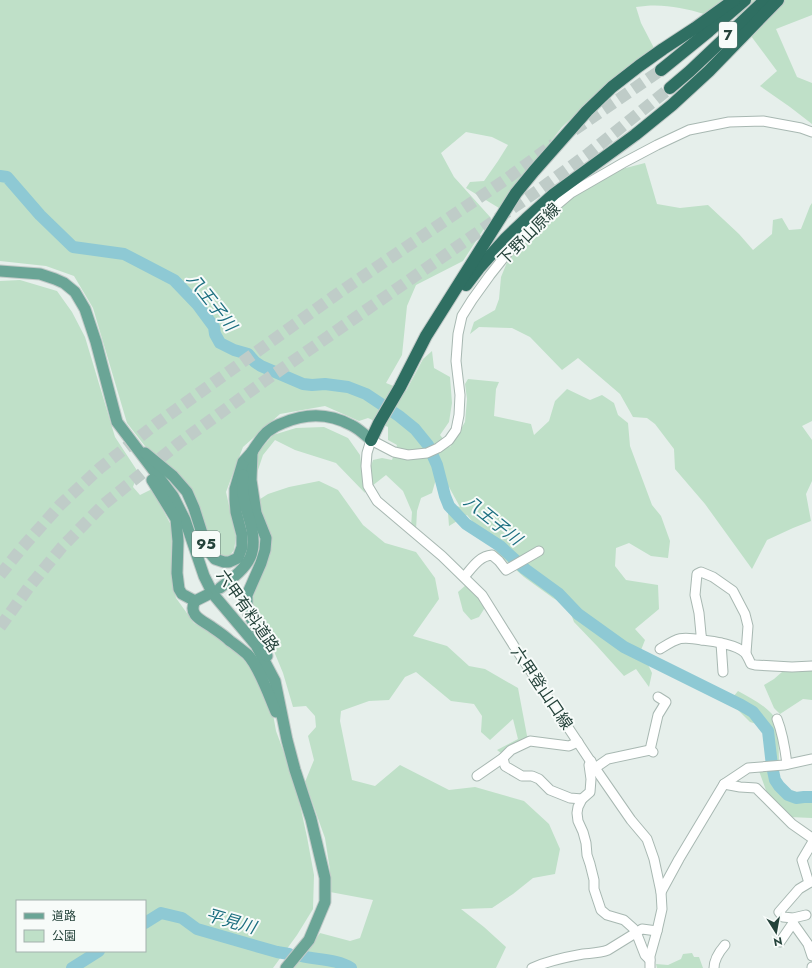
<svg xmlns="http://www.w3.org/2000/svg" width="812" height="968" font-family="Jost,'Noto Sans JP',sans-serif">
	<style>
		.green { fill: #bfe0c8; fill-rule: evenodd }
		.lines { fill: none; stroke-linecap: round; stroke-linejoin: round }
		.river { stroke: #8ec9d4; stroke-width: 12 }
		.highway-tunnel { stroke: #bfccc8; stroke-width: 12; stroke-dasharray: 12 6; stroke-linecap: butt }
		.minor-casing { stroke: #a8b8b2; stroke-width: 11 }
		.major-casing { stroke: #c2cac8; stroke-width: 13 }
		.highway-casing { stroke: #c2cac8; stroke-width: 14 }
		.minor { stroke: #fff; stroke-width: 9 }
		.major { stroke: #6aa596; stroke-width: 11 }
		.highway { stroke: #2f6f62; stroke-width: 12 }
		.labels { text-anchor: middle; dominant-baseline: central; stroke-width: 4; stroke-linejoin: round; paint-order: stroke }
		.shield { fill: #f7fbf9; stroke: #637a73; stroke-width: 1 }
		.shield-label { font-size: 15px; font-weight: bold; fill: #24423a }
		.street-label { font-size: 16px; fill: #24423a; stroke: #f7fbf9 }
		.water-label { font-size: 17px; font-style: italic; fill: #1c6f80; stroke: #f7fbf9 }
	</style>
	<rect width="100%" height="100%" fill="#e6efeb"/>
	<g class="green">
		<path d="M0 0H812V15L776 29 797 77 812 83V124L790 107 760 86 777 71 725 1 704 14C682 7 659 3 636 7L641 23 654 48 618 75 562 127 499 208 466 188 470 182 484 181 498 161 508 145 492 137 466 132 441 153 454 177 491 218 463 261 416 285 407 306 402 355 386 383 406 391 423 359 432 351 434 368 450 377 452 403 449 422 440 435 450 447 465 422 467 399 465 384 468 379 499 382 496 389 494 416 531 424 534 435 549 421 555 401 567 389 590 400 602 395 614 403 618 415 628 423 630 446 652 505 661 516 670 541 668 558 651 556 629 543 616 548 615 566 626 580 658 585 659 609 635 629 645 640 641 650 652 673 649 687 636 669 624 676 597 646 574 622 568 606 553 598 524 577 497 553 479 529 467 515 449 526 448 513 453 505 460 507 449 487 436 479 432 493 421 498 417 511 416 530 411 527 412 512 403 491 386 475 372 486 369 472 373 460 382 458 392 460 397 445 388 440V427L368 418 359 421 325 406 280 414 243 447 226 492 236 537 234 550 228 558 216 554 207 539 191 489 148 450 127 423 93 308 74 276 46 266 0 261Z"/>
		<path d="M645 163 657 204 680 208 708 205 739 234 753 250 772 234 773 220 782 218 789 230 801 229 810 206 812 203V421L802 426 812 440V481L806 494 811 521 793 528 767 540 752 569 705 504 675 469 674 449 655 424 647 418 633 417 620 394 578 358 562 370 530 337 512 328 479 327 470 334 474 322 495 310 499 299 501 277 508 260 539 228 574 196 618 170Z"/>
		<path d="M20 280 57 291 72 312 85 337 115 437 138 472 133 487 140 495 152 489 172 527 171 569 176 598 194 623 227 641 249 659 271 703 276 731 295 782 307 837 314 875 313 909 297 935 273 968H0V281ZM17 901H145V951H17Z"/>
		<path d="M324 427 348 438 360 455 365 493 336 463 295 450 275 440 263 455 255 479 257 453 273 435 296 428Z"/>
		<path d="M319 481 338 490 363 525 385 543 416 552 435 578 439 599 413 636 447 646 469 666 485 669 518 688 528 741 501 753 497 750 518 739 513 719 490 740 481 732 482 716 474 704 451 701 416 672 405 677 389 700 369 701 341 711 340 721 352 780 375 786 400 765 449 790 475 787 524 801 549 824 560 849 555 874 533 878 513 894 492 908 461 909 484 927 506 947 496 968H294L320 933 350 941 360 938 373 900 330 892V870L325 838 305 782 314 760 308 736 316 727 315 716 306 706 293 707 283 673 266 632 252 610 254 589 268 558 257 501 268 494 289 487Z"/>
		<path d="M466 585 477 593 486 606 479 617 471 620 463 611 458 592Z"/>
		<path d="M812 670V700L803 699 780 714 774 708 764 685 774 679 782 672Z"/>
		<path d="M738 691C749 697 763 704 772 714 779 723 779 751 779 764H768L766 733 760 725 750 722 731 703 733 697Z"/>
		<path d="M759 771 771 772 778 790 794 791 812 798V818L789 817 767 793Z"/>
		<path d="M692 953 694 957H699L703 968H657L656 964 668 965 681 959 683 954Z"/>
	</g>
	<g class="lines">
		<g class="river">
			<path d="M0 176 7 177 40 215 73 247 124 254 174 280 197 304 214 327 215 334 220 343 234 350 248 354 255 362 261 366 303 384 312 385 325 384 348 387 366 394 399 416 415 429 428 445 437 465 445 496 449 506 466 524 500 546 525 569 558 593 578 614 624 647 741 705 753 712 768 731 772 766 775 780 779 786 788 795 796 798 804 797H812"/>
			<path d="M145 923 161 913 182 918 197 929 277 952 289 954"/>
			<path d="M301 956C318 960 337 959 351 968"/>
			<path d="M72 968 99 951"/>
		</g>
		<g class="highway-tunnel">
			<path d="M574 130 661 70"/>
			<path d="M0 575 21 549 60 505 100 468 156 424 340 292 505 180 554 144"/>
			<path d="M0 627 29 587 62 547 103 505 179 443 263 382 540 189 588 154 670 88"/>
		</g>
		<g class="minor-casing">
			<g id="minor">
				<path d="M464 577C472 568 479 556 492 555L499 561 506 570 539 551"/>
				<path d="M702 640C713 641 738 645 745 653 747 655 749 660 751 664L755 665 792 667 812 666"/>
				<path d="M721 643 723 672"/>
				<path d="M660 649C678 638 680 636 702 640L701 634 699 613 695 595 697 574 701 572 713 577 733 591 745 614 748 626 746 653"/>
				<path d="M777 719C783 734 785 748 787 764"/>
				<path d="M650 750 658 715 666 702 658 697"/>
				<path d="M503 758 505 766 522 776H532L539 779 550 790 570 798 582 799"/>
				<path d="M591 761 589 765 591 779 590 792 582 799 578 807 577 813 578 821 583 832 586 843 587 855 590 864 594 880V889L601 910 607 915 624 920 633 928 636 932 645 955 650 960"/>
				<path d="M595 768 608 759 650 750 653 752"/>
				<path d="M477 776 503 758 511 750 530 741 569 746 578 742"/>
				<path d="M724 784 740 787 756 788 792 824 812 838"/>
				<path d="M661 892 679 859 724 784 748 768 784 765 812 759"/>
				<path d="M806 915 793 918 783 917 779 912 799 889 809 883 802 860 812 843"/>
				<path d="M793 923 808 944 812 956"/>
				<path d="M780 942 793 923V919"/>
				<path d="M532 968C548 961 566 957 583 954 592 953 600 953 608 950L642 929 657 931"/>
				<path d="M650 968V956L657 931 662 909 661 892 654 859 647 839 631 820 595 768 514 646 482 595 442 556 377 501 368 486 366 466 367 453 371 440 394 452 408 455 427 453 438 448 449 440 456 430 459 415 460 395 456 361 458 334 462 316 472 300 490 275 513 246 540 219 571 193 623 163 657 145 689 130 729 122 763 121 801 128 812 132"/>
				<path d="M714 968C714 959 719 952 725 945"/>
				<path d="M812 968V967"/>
			</g>
		</g>
		<g class="major-casing">
			<g id="major">
				<path d="M0 271 40 274 55 279 64 283 75 292 85 309 96 342 117 422 173 496 185 520 204 576 213 594 256 645 275 681 287 740 295 770 311 819 325 878V902L309 940 286 968"/>
				<path d="M252 452 251 480 256 513 266 538 265 550 261 563 247 595V606L249 615 262 637 267 656"/>
				<path d="M145 453 173 476 187 492 194 508 207 549 215 559 224 562H229L238 558 242 547V535L236 512 235 499V489L243 462 252 452"/>
				<path d="M249 457C253 450 261 438 267 432 272 428 277 425 283 423 306 413 329 413 351 425 358 428 365 435 371 440"/>
				<path d="M152 480 176 519 178 541 177 573 179 589 182 594 195 601"/>
				<path d="M220 588C250 565 261 554 248 515 244 502 241 489 243 475"/>
				<path d="M195 601C187 616 204 621 213 628 219 632 225 636 230 641 236 645 242 650 247 654 259 666 269 696 276 712"/>
				<path d="M195 601 207 595"/>
			</g>
		</g>
		<g class="highway-casing">
			<g id="highway">
				<path d="M661 70 709 31 745 0"/>
				<path d="M670 88 690 71 765 0"/>
				<path d="M466 285 479 268 506 238 526 219 554 194 635 135 672 105 709 71 778 0"/>
				<path d="M371 440 379 423 400 387 426 336 516 193 534 171 587 111 612 87 639 66 663 49 695 28 734 0"/>
			</g>
		</g>
		<use href="#minor" class="minor"/>
		<use href="#major" class="major"/>
		<use href="#highway" class="highway"/>
	</g>
	<g class="labels">
		<g class="shield">
			<rect x="719" y="22" width="18" height="26" rx="3"/>
			<rect x="192" y="531" width="28" height="26" rx="3"/>
		</g>
		<g class="shield-label">
			<text x="728" y="35">7</text>
			<text x="206" y="544">95</text>
		</g>
		<g class="street-label">
			<text transform="translate(529 234) rotate(-45)">下野山原線</text>
			<text transform="translate(248 611) rotate(55)">六甲有料道路</text>
			<text transform="translate(542 688) rotate(56)">六甲登山口線</text>
		</g>
		<g class="water-label">
			<text transform="translate(212 302) rotate(52)">八王子川</text>
			<text transform="translate(493 520) rotate(39)">八王子川</text>
			<text transform="translate(231 921) rotate(16)">平見川</text>
		</g>
	</g>
	<rect x="16" y="900" width="130" height="52" fill="#f7fbf9" stroke="#a3b1ad"/>
	<rect x="24" y="913" width="20" height="6" fill="#6aa596" stroke="#a3b1ad"/>
	<text x="52" y="920" font-size="12" fill="#24423a">道路</text>
	<rect x="24" y="930" width="20" height="12" fill="#bfe0c8" stroke="#a3b1ad"/>
	<text x="52" y="940" font-size="12" fill="#24423a">公園</text>
	<g transform="translate(776 932) rotate(169)" stroke="#f7fbf9" stroke-width="3" paint-order="stroke">
	<path d="M0-3L7 15L0 10L-7 15Z" fill="#24423a"/>
	<text y="-6" font-size="11" font-weight="bold" text-anchor="middle" fill="#24423a">N</text>
	</g>
</svg>
